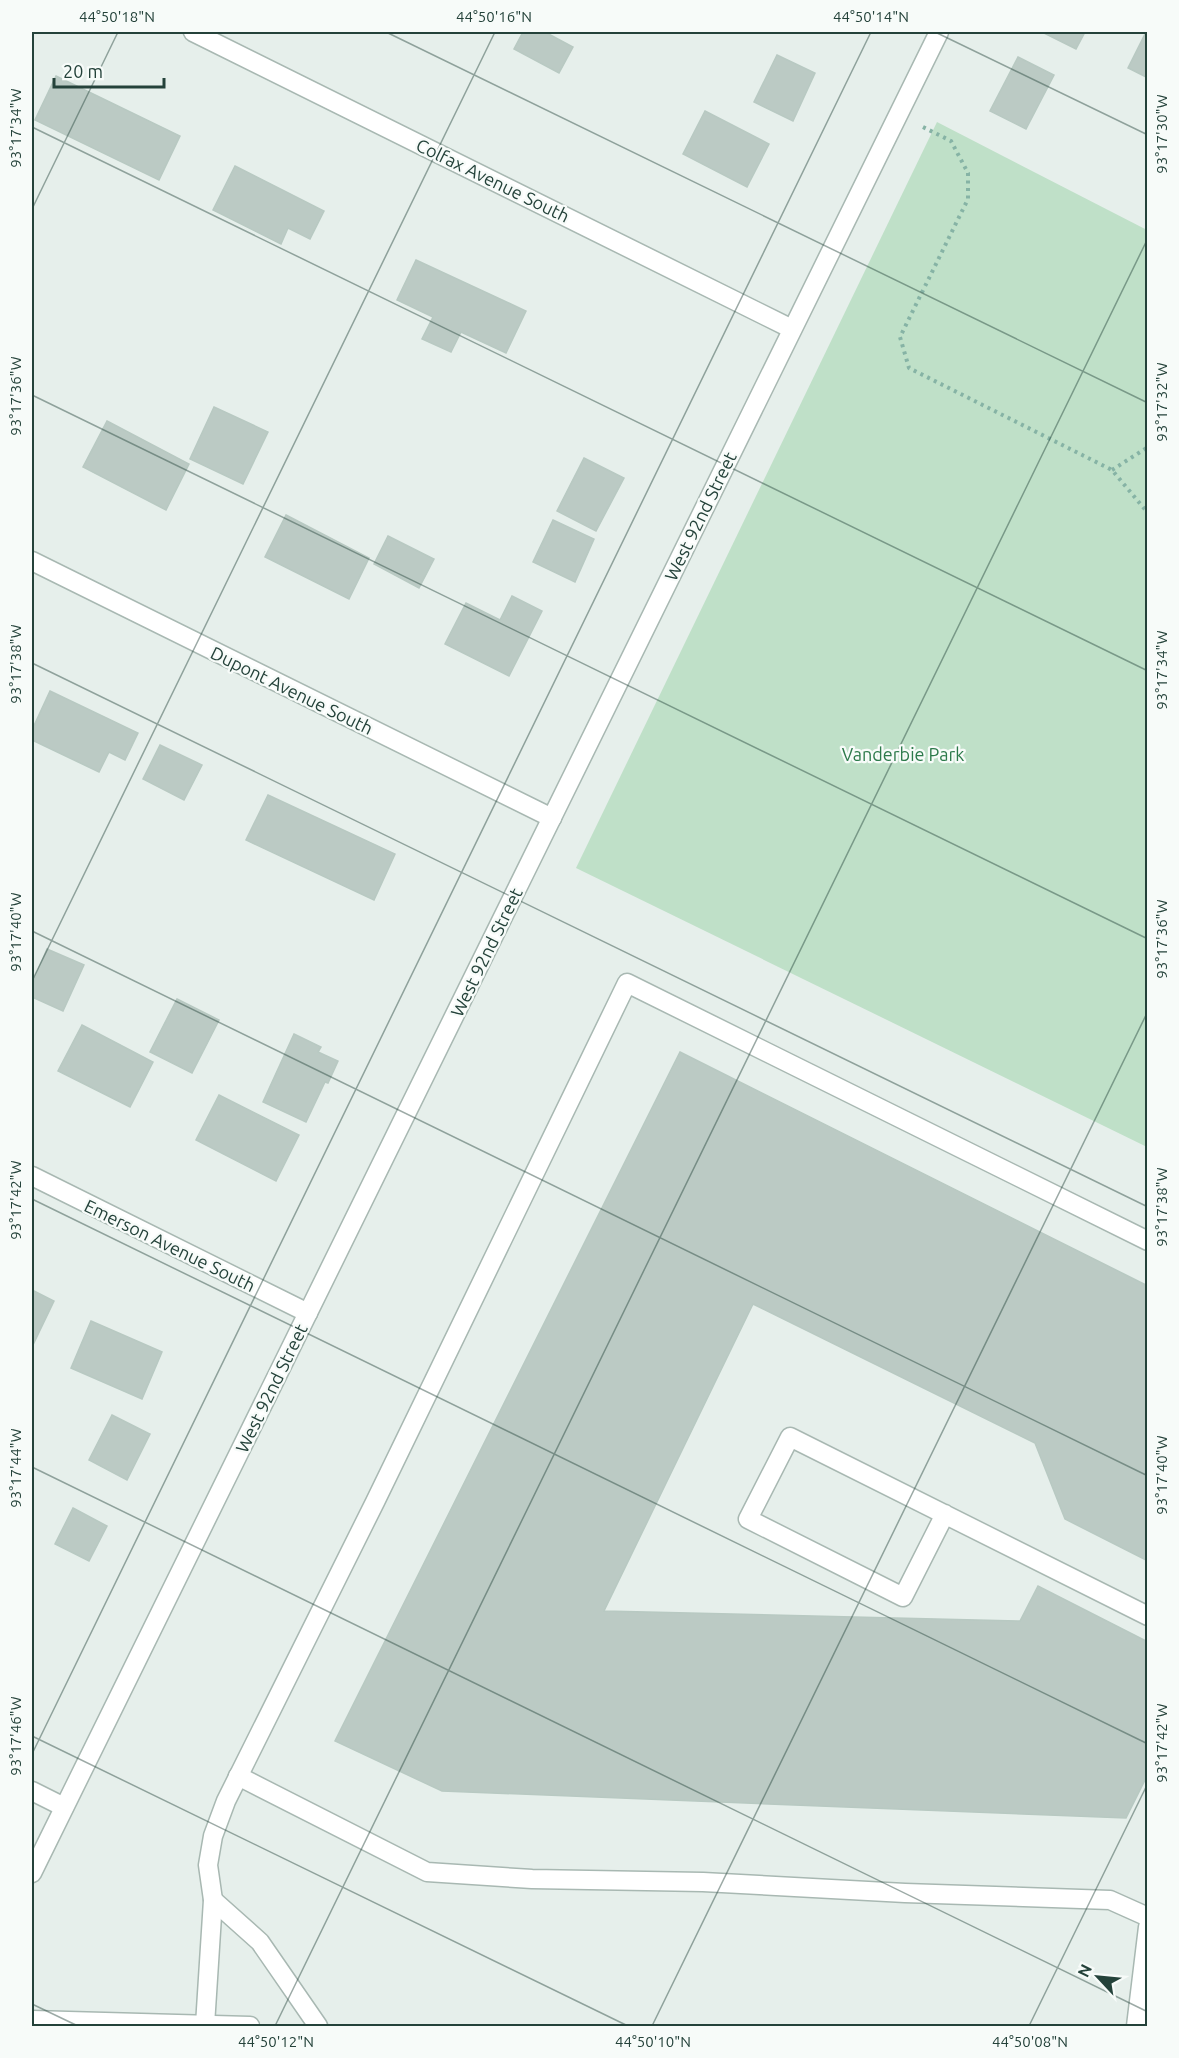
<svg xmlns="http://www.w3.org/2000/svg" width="1179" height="2058" font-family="Ubuntu,sans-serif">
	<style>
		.green { fill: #bfe0c8 }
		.building { fill: #bbcac4; stroke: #b8c9c2; stroke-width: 1.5 }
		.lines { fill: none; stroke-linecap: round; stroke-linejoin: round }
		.minor-casing { stroke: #a8b8b2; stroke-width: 21 }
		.path { stroke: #86b3a5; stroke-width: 4; stroke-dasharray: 3 4.5; stroke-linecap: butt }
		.minor { stroke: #fff; stroke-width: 18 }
		.ticks { fill: none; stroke: #24423a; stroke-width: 1.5; stroke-opacity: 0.45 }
		.labels { text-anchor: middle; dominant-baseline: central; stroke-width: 4.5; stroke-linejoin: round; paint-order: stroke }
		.street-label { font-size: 18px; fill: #24423a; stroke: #f7fbf9 }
		.park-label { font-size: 18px; fill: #2d7a4b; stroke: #f7fbf9 }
		.neatline { fill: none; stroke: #24423a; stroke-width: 2 }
		.ticks-label { font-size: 15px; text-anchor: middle; fill: #24423a }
	</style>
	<rect width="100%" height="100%" fill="#e6efeb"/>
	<path class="green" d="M937 122 1147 230V1147L576 868Z"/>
	<g class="building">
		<path d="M523 32H545L573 47 559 73 514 49Z"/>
		<path d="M1042 32H1085L1076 49Z"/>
		<path d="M1146 32H1148V78L1128 68Z"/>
		<path d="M777 55 815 73 793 121 754 102Z"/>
		<path d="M1018 57 1054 75 1026 129 990 111Z"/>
		<path d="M56 76 180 136 159 180 35 120Z"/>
		<path d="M705 111 769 144 747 187 683 154Z"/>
		<path d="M235 166 324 211 310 239 288 228 281 244 213 210Z"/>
		<path d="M416 260 526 311 506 353 461 332 451 352 422 339 433 317 397 300Z"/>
		<path d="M214 407 268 432 243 484 190 459Z"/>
		<path d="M107 421 189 464 166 510 83 467Z"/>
		<path d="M584 458 624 478 596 531 557 511Z"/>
		<path d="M286 515 369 558 349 599 265 557Z"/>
		<path d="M553 520 594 539 575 582 533 562Z"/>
		<path d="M388 536 434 559 419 588 374 564Z"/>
		<path d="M512 596 542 611 509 676 445 644 466 603 500 620Z"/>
		<path d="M50 691 138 733 125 760 109 752 99 772 32 740V730Z"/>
		<path d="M160 745 202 765 184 800 143 779Z"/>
		<path d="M268 795 395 854 374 900 246 840Z"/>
		<path d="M47 949 84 965 63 1011 32 997V984Z"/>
		<path d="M177 999 219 1020 192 1073 150 1052Z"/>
		<path d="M82 1025 153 1062 130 1107 58 1071Z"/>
		<path d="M294 1034 321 1047 318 1052 338 1061 328 1083 325 1082 306 1122 263 1102Z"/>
		<path d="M680 1052 1148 1286V1561L1065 1519 1035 1443 753 1304 604 1611 1020 1621 1038 1586 1148 1642V1774L1126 1818 442 1791 335 1741Z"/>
		<path d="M219 1095 299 1135 276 1181 196 1140Z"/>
		<path d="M32 1290 54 1301 32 1347Z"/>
		<path d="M91 1321 162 1352 142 1399 71 1368Z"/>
		<path d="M112 1415 150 1434 127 1480 89 1460Z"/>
		<path d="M73 1508 107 1526 89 1561 55 1544Z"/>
	</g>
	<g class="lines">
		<g class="minor-casing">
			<g id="minor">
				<path d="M193 32 792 329"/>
				<path d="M32 561 552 818"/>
				<path d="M32 1176 308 1313"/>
				<path d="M945 1514 903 1597 748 1519 790 1437 1148 1616"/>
				<path d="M238 1776 427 1872 532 1879 703 1882 905 1893 1110 1900 1148 1917"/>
				<path d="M32 1791 64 1807"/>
				<path d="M32 1873 939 32"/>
				<path d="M213 1900 260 1942 318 2026"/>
				<path d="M32 2020 250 2026"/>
				<path d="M205 2025 213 1900 208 1865 213 1836 226 1801 375 1502 627 983 1148 1241"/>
				<path d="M1136 2026 1148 1927"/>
			</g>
		</g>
		<g class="path">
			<path d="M923 127 951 141 968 173V199L900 337 909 368 1112 470 1148 513"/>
			<path d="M1112 470 1148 447"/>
		</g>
		<use href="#minor" class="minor"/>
	</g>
	<path class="ticks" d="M386 32 1148 403M935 32 1148 135M32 127 1148 671M32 209 118 32M32 395 1148 939M32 663 1148 1207M32 931 1148 1476M32 981 495 32M32 1199 1148 1744M32 1467 1148 2012M32 1736 628 2026M32 1754 871 32M32 2004 78 2026M275 2026 1148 238M652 2026 1148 1011M1029 2026 1148 1783"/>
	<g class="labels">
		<g class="street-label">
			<text transform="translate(493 180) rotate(26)">Colfax Avenue South</text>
			<text transform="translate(700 516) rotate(-64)">West 92nd Street</text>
			<text transform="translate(292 690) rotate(26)">Dupont Avenue South</text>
			<text transform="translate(486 952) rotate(-64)">West 92nd Street</text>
			<text transform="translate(170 1245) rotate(26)">Emerson Avenue South</text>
			<text transform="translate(271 1388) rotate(-64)">West 92nd Street</text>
		</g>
		<g class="park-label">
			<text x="903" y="754">Vanderbie Park</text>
		</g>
	</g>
	<rect width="1179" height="2058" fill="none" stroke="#f7fbf9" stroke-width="66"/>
	<g transform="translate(1098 1977) rotate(296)" stroke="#f7fbf9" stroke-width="4.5" paint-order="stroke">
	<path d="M0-4.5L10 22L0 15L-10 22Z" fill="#24423a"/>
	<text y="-9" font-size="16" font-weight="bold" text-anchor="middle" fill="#24423a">N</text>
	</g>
	<path d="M54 78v9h110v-9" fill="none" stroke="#24423a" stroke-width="3"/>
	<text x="63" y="78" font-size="18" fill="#24423a" stroke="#f7fbf9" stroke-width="4.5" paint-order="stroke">20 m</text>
	<rect x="33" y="33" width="1113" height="1992" class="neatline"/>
	<g class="ticks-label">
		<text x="117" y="22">44°50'18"N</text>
		<text x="494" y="22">44°50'16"N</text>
		<text x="871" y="22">44°50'14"N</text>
		<text transform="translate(16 128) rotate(-90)" y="5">93°17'34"W</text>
		<text transform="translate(1162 134) rotate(-90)" y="5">93°17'30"W</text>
		<text transform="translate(16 396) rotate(-90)" y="5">93°17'36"W</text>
		<text transform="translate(1162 402) rotate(-90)" y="5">93°17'32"W</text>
		<text transform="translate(16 664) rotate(-90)" y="5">93°17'38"W</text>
		<text transform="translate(1162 670) rotate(-90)" y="5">93°17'34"W</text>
		<text transform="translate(16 932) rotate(-90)" y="5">93°17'40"W</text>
		<text transform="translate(1162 939) rotate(-90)" y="5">93°17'36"W</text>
		<text transform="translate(16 1200) rotate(-90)" y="5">93°17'42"W</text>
		<text transform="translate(1162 1207) rotate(-90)" y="5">93°17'38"W</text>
		<text transform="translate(16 1468) rotate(-90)" y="5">93°17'44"W</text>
		<text transform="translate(1162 1475) rotate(-90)" y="5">93°17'40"W</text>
		<text transform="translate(16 1736) rotate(-90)" y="5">93°17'46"W</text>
		<text transform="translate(1162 1743) rotate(-90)" y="5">93°17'42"W</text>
		<text x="276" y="2047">44°50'12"N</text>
		<text x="653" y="2047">44°50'10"N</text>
		<text x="1030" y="2047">44°50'08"N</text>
	</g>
</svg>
